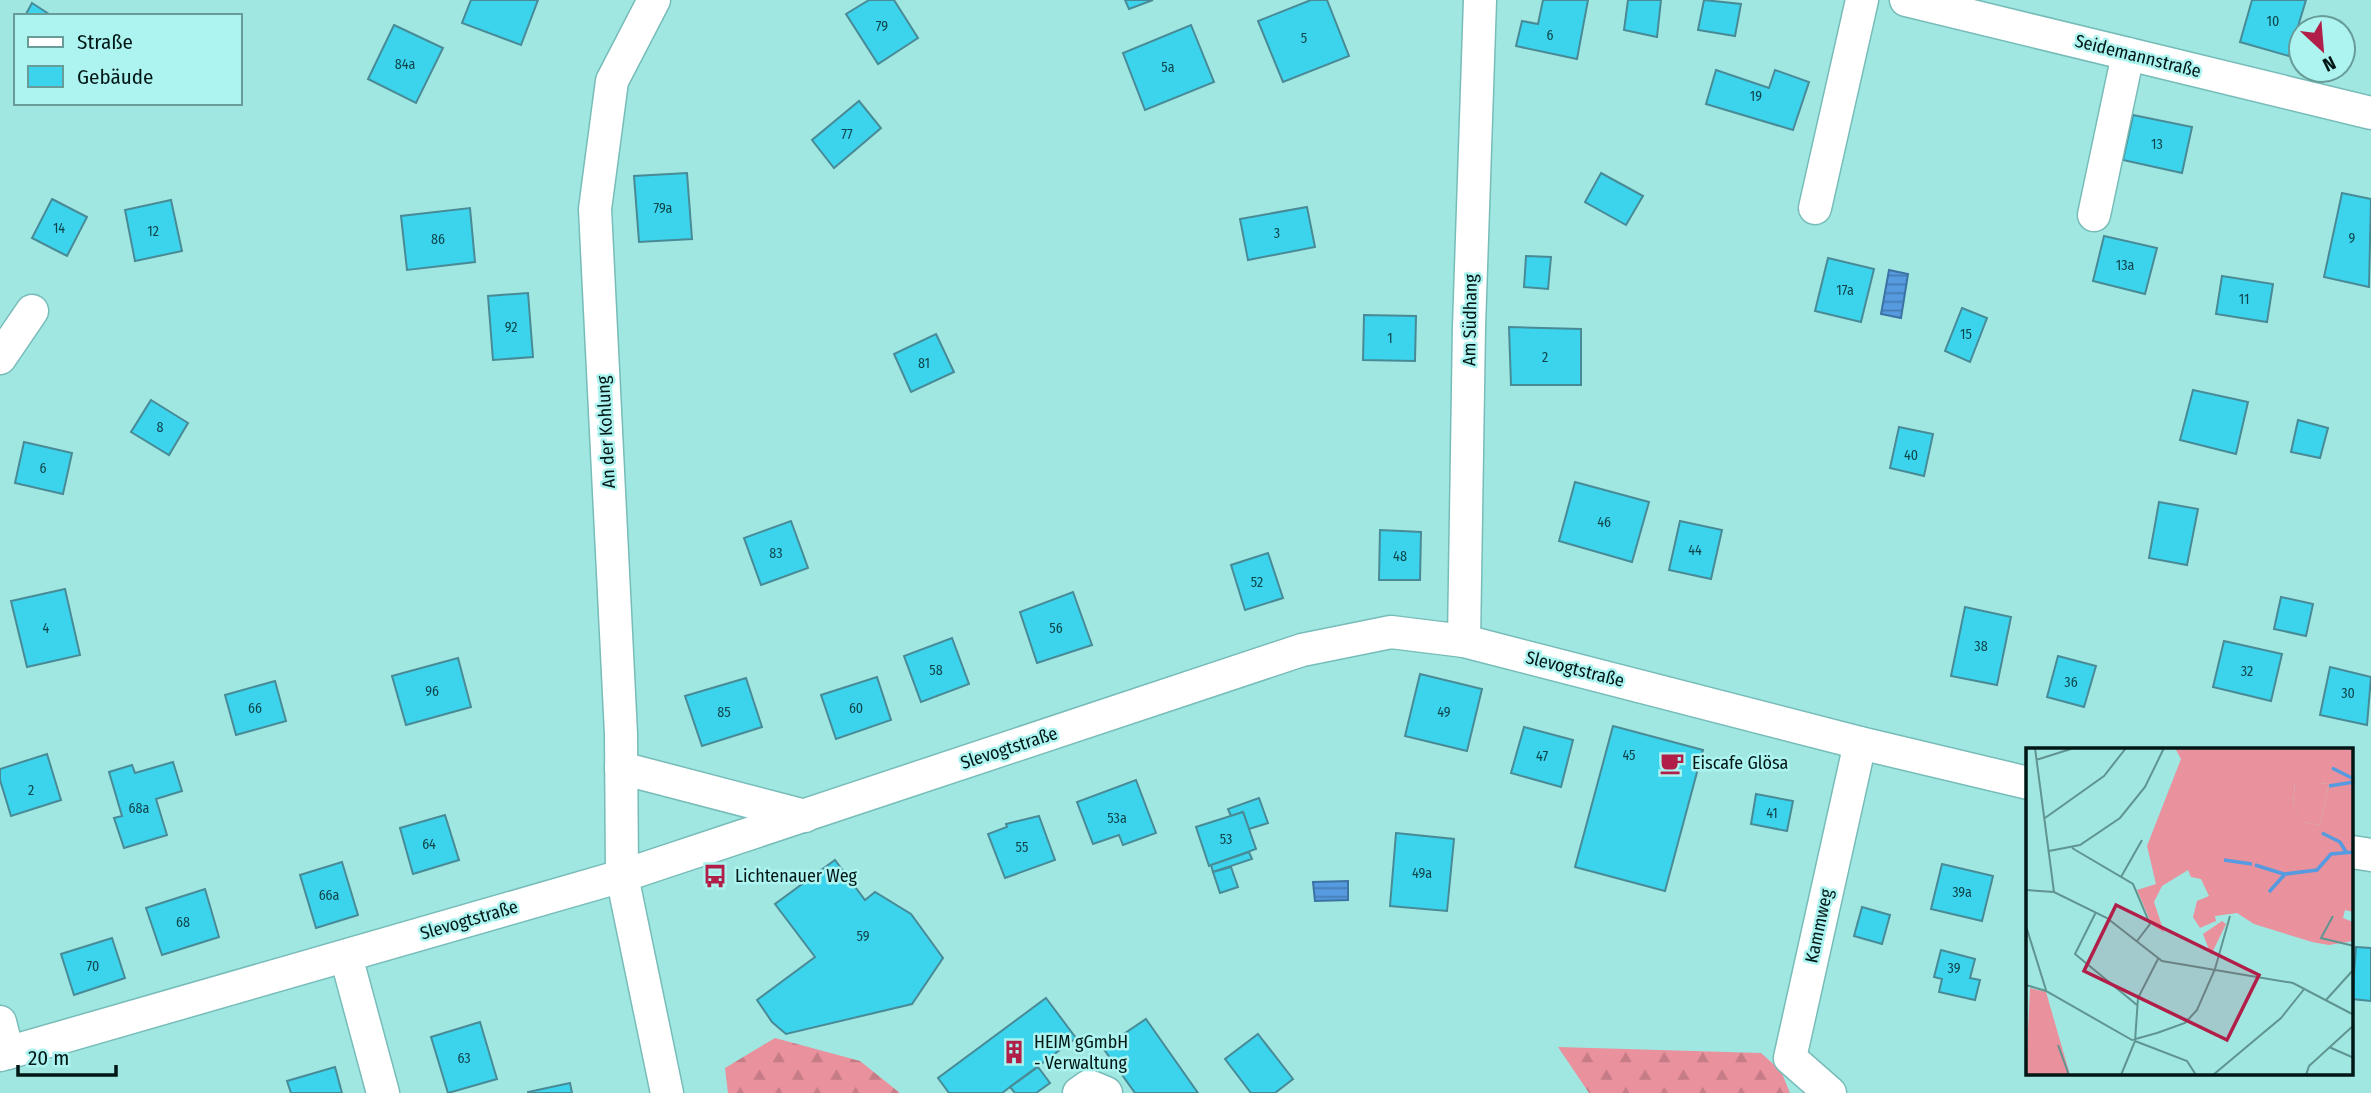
<svg xmlns="http://www.w3.org/2000/svg" width="2371" height="1093" font-family="'Fira Sans Condensed',sans-serif">
	<style>
		.forest { fill: url(#forest-firs) }
		.water { fill: url(#water-rules); stroke: #3c73a3; stroke-width: 2 }
		.building { fill: #3cd4ed; stroke: #488b97; stroke-width: 2 }
		.lines { fill: none; stroke-linecap: round; stroke-linejoin: round }
		.minor-casing { stroke: #77bcb9; stroke-width: 35 }
		.minor { stroke: #fff; stroke-width: 32 }
		.labels { text-anchor: middle; dominant-baseline: central; stroke-width: 5; stroke-linejoin: round; paint-order: stroke }
		.number-label { font-size: 14px; fill: #0f464c }
		.street-label { font-size: 18px; fill: #001716; stroke: #adf4f0 }
		.poi-label { font-size: 18px; fill: #001716; stroke: #adf4f0; text-anchor: start }
		.inset-river { fill: none; stroke: #569ae0; stroke-width: 3.5 }
		.inset-road { fill: none; stroke: #609490; stroke-width: 2 }
		.view { fill: #b11f49; fill-opacity: 0.15; stroke: #b11f49; stroke-width: 3.5 }
		.inset-edge { fill: none; stroke: #001716; stroke-width: 3.5 }
	</style>
	<defs>
		<pattern id="forest-firs" width="22" height="20" patternUnits="userSpaceOnUse" patternTransform="scale(1.75)"><rect width="22" height="20" fill="#e9919d"/><path d="M5 1l3.5 6h-7zM16 11l3.5 6h-7z" fill="#c67c86"/></pattern>
		<pattern id="water-rules" width="6" height="5" patternUnits="userSpaceOnUse" patternTransform="scale(1.75)"><rect width="6" height="5" fill="#569ae0"/><path d="M0 2.5h6" fill="none" stroke="#457db5"/></pattern>
	</defs>
	<rect width="100%" height="100%" fill="#a0e7e2"/>
	<g class="forest">
		<path d="M775 1038 860 1061 900 1093H728L725 1068Z"/>
		<path d="M1558 1047 1761 1053 1781 1071 1790 1093H1589Z"/>
	</g>
	<g class="water">
		<path d="M1889 270 1908 274 1901 318 1881 314Z"/>
		<path d="M1348 881V900L1315 901 1313 882Z"/>
	</g>
	<g class="building">
		<path d="M471 0H538L521 45 462 23Z"/>
		<path d="M869 0H894L918 38 878 64 846 14Z"/>
		<path d="M1125 0H1153L1129 9Z"/>
		<path d="M1311 0H1327L1349 56 1283 82 1258 21Z"/>
		<path d="M1543 0H1588L1577 59 1516 46 1522 21 1538 24Z"/>
		<path d="M1628 0H1661L1657 37 1624 30Z"/>
		<path d="M1704 0 1741 4 1735 36 1698 30Z"/>
		<path d="M2252 0H2306L2289 56 2240 42Z"/>
		<path d="M32 3 52 16H25Z"/>
		<path d="M394 25 443 48 416 103 368 79Z"/>
		<path d="M1191 25 1214 82 1145 110 1123 53Z"/>
		<path d="M1716 70 1769 88 1775 70 1809 82 1793 130 1706 104Z"/>
		<path d="M859 101 881 128 834 168 812 140Z"/>
		<path d="M2133 115 2192 127 2182 173 2123 160Z"/>
		<path d="M687 173 692 239 639 242 634 176Z"/>
		<path d="M1601 173 1643 196 1626 225 1585 202Z"/>
		<path d="M2342 193 2371 199 2369 287 2324 277Z"/>
		<path d="M52 199 87 217 67 256 32 238Z"/>
		<path d="M171 200 182 251 135 261 125 210Z"/>
		<path d="M1307 207 1315 247 1248 260 1240 219Z"/>
		<path d="M470 208 475 262 407 270 401 216Z"/>
		<path d="M2104 236 2157 248 2145 294 2093 281Z"/>
		<path d="M1526 256 1551 257 1548 289 1524 287Z"/>
		<path d="M1828 258 1874 269 1861 322 1815 311Z"/>
		<path d="M2222 276 2273 284 2267 322 2216 314Z"/>
		<path d="M528 293 533 357 493 360 488 296Z"/>
		<path d="M1962 308 1987 318 1970 362 1945 351Z"/>
		<path d="M1364 315 1416 316 1415 361 1363 360Z"/>
		<path d="M1509 327 1581 329V385H1511Z"/>
		<path d="M936 334 954 372 911 392 894 354Z"/>
		<path d="M2193 390 2248 402 2236 454 2180 440Z"/>
		<path d="M151 400 188 423 169 455 131 432Z"/>
		<path d="M2298 420 2328 428 2320 458 2291 452Z"/>
		<path d="M1899 427 1933 434 1924 476 1890 468Z"/>
		<path d="M24 442 72 453 63 494 15 483Z"/>
		<path d="M1575 482 1649 502 1632 562 1559 541Z"/>
		<path d="M2159 502 2198 509 2187 565 2149 558Z"/>
		<path d="M791 521 808 568 761 585 744 538Z"/>
		<path d="M1680 521 1722 530 1711 579 1669 570Z"/>
		<path d="M1380 530 1421 532 1420 580H1379Z"/>
		<path d="M1268 553 1283 598 1245 610 1231 565Z"/>
		<path d="M65 589 80 655 27 667 11 601Z"/>
		<path d="M1073 592 1092 645 1037 663 1020 612Z"/>
		<path d="M2281 597 2313 604 2306 636 2274 629Z"/>
		<path d="M1965 607 2011 617 1997 685 1951 676Z"/>
		<path d="M952 638 969 684 921 702 904 656Z"/>
		<path d="M2224 641 2282 654 2271 701 2213 687Z"/>
		<path d="M2058 656 2096 666 2084 707 2047 697Z"/>
		<path d="M458 658 471 707 406 725 392 676Z"/>
		<path d="M2330 667 2371 677 2367 725 2320 715Z"/>
		<path d="M1420 674 1482 689 1467 751 1405 736Z"/>
		<path d="M877 677 891 720 836 739 821 695Z"/>
		<path d="M746 678 762 727 702 746 685 696Z"/>
		<path d="M275 681 286 721 236 735 225 695Z"/>
		<path d="M1613 726 1703 750 1665 891 1575 867Z"/>
		<path d="M1524 727 1573 740 1561 787 1511 773Z"/>
		<path d="M47 754 61 800 11 816 0 780V769Z"/>
		<path d="M173 762 182 791 156 799 167 835 124 848 114 818 122 816 109 772 132 765 135 773Z"/>
		<path d="M1136 780 1156 833 1123 845 1119 835 1093 844 1077 802Z"/>
		<path d="M1756 794 1793 801 1787 831 1751 824Z"/>
		<path d="M1259 798 1268 823 1249 829 1243 812 1231 816 1228 809Z"/>
		<path d="M1243 812 1256 849 1209 866 1196 827Z"/>
		<path d="M445 815 459 860 413 874 400 828Z"/>
		<path d="M1039 816 1055 860 1005 878 988 834 1007 827 1006 824Z"/>
		<path d="M1396 833 1454 839 1447 911 1390 906Z"/>
		<path d="M1249 852 1252 859 1213 872 1211 865Z"/>
		<path d="M835 860 865 900 875 892 911 914 943 958 912 1004 786 1034 772 1022 757 1000 815 957 775 904Z"/>
		<path d="M342 862 358 915 316 928 300 875Z"/>
		<path d="M1942 864 1993 876 1982 921 1931 909Z"/>
		<path d="M1231 867 1238 887 1220 893 1213 872Z"/>
		<path d="M205 889 219 937 162 955 146 908Z"/>
		<path d="M1862 907 1890 915 1882 944 1854 936Z"/>
		<path d="M112 938 125 978 74 995 61 954Z"/>
		<path d="M2356 947 2371 948V1001L2352 999Z"/>
		<path d="M1941 950 1975 959 1970 978 1980 980 1975 1000 1939 992 1942 979 1934 977Z"/>
		<path d="M1046 998 1076 1038 1002 1093H949L938 1078Z"/>
		<path d="M1146 1019 1198 1093H1135L1103 1048Z"/>
		<path d="M480 1022 497 1079 448 1093 431 1037Z"/>
		<path d="M1258 1034 1293 1079 1275 1093H1251L1225 1059Z"/>
		<path d="M335 1067 342 1093H291L287 1081Z"/>
		<path d="M1038 1067 1050 1083 1036 1093H1015L1010 1087Z"/>
		<path d="M570 1083 572 1093H528V1092Z"/>
	</g>
	<g class="lines">
		<g class="minor-casing">
			<g id="minor">
				<path d="M654 0 612 81 595 209 621 734 622 876 667 1093"/>
				<path d="M1906 0 2371 113"/>
				<path d="M1815 208 1862 0"/>
				<path d="M2094 215 2128 54"/>
				<path d="M0 358 32 311"/>
				<path d="M1464 641 1469 327 1480 0"/>
				<path d="M621 768 805 816"/>
				<path d="M2352 852 2371 855"/>
				<path d="M346 956 383 1093"/>
				<path d="M0 1022 8 1053"/>
				<path d="M0 1055 622 876 1302 650 1391 632 1464 641 1860 743 2028 783"/>
				<path d="M1079 1093 1089 1086 1106 1093"/>
				<path d="M1830 1093 1790 1058 1860 743"/>
			</g>
		</g>
		<use href="#minor" class="minor"/>
	</g>
	<defs>
		<g id="cafe-bare" transform="scale(1.89)"><path d="M-5.5-4.5H6V0H3Q3 3.5 0 3.5H-2.5Q-5.5 3.5-5.5 0ZM3-3.2v2h1.7v-2ZM-6 4.5H4V6H-6Z" fill="#b11f49" stroke="#adf4f0" stroke-width="2.5" paint-order="stroke"/></g>
		<g id="bus-bare" transform="scale(1.89)"><path d="M-5-6H5V4H4V6H2V4H-2V6H-4V4H-5ZM-3.5-4V0h7V-4ZM-3.5 1.2v1.5H-2V1.2ZM2 1.2v1.5H3.5V1.2Z" fill="#b11f49" stroke="#adf4f0" stroke-width="2.5" paint-order="stroke"/></g>
		<g id="building-bare" transform="scale(1.89)"><path d="M-4-6H4V6H1V3H-1V6H-4ZM-2.5-4.3h1.7v1.8h-1.7ZM.8-4.3h1.7v1.8H.8ZM-2.5-1h1.7V.8h-1.7ZM.8-1h1.7V.8H.8Z" fill="#b11f49" stroke="#adf4f0" stroke-width="2.5" paint-order="stroke"/></g>
	</defs>
	<g fill-rule="evenodd">
		<use href="#cafe-bare" x="1672" y="763"/>
		<use href="#bus-bare" x="715" y="876"/>
		<use href="#building-bare" x="1014" y="1052"/>
	</g>
	<g class="labels">
		<g class="number-label">
			<text x="2273" y="21">10</text>
			<text x="882" y="26">79</text>
			<text x="1550" y="35">6</text>
			<text x="1304" y="38">5</text>
			<text x="405" y="64">84a</text>
			<text x="1168" y="67">5a</text>
			<text x="1756" y="96">19</text>
			<text x="847" y="134">77</text>
			<text x="2157" y="144">13</text>
			<text x="663" y="208">79a</text>
			<text x="59" y="228">14</text>
			<text x="153" y="231">12</text>
			<text x="1277" y="233">3</text>
			<text x="2352" y="238">9</text>
			<text x="438" y="239">86</text>
			<text x="2125" y="265">13a</text>
			<text x="1845" y="290">17a</text>
			<text x="2244" y="299">11</text>
			<text x="511" y="327">92</text>
			<text x="1966" y="334">15</text>
			<text x="1390" y="338">1</text>
			<text x="1545" y="357">2</text>
			<text x="924" y="363">81</text>
			<text x="160" y="427">8</text>
			<text x="1911" y="455">40</text>
			<text x="43" y="468">6</text>
			<text x="1604" y="522">46</text>
			<text x="1695" y="550">44</text>
			<text x="776" y="553">83</text>
			<text x="1400" y="556">48</text>
			<text x="1257" y="582">52</text>
			<text x="46" y="628">4</text>
			<text x="1056" y="628">56</text>
			<text x="1981" y="646">38</text>
			<text x="936" y="670">58</text>
			<text x="2247" y="671">32</text>
			<text x="2071" y="682">36</text>
			<text x="432" y="691">96</text>
			<text x="2348" y="693">30</text>
			<text x="255" y="708">66</text>
			<text x="856" y="708">60</text>
			<text x="724" y="712">85</text>
			<text x="1444" y="712">49</text>
			<text x="1629" y="755">45</text>
			<text x="1542" y="756">47</text>
			<text x="31" y="790">2</text>
			<text x="139" y="808">68a</text>
			<text x="1772" y="813">41</text>
			<text x="1117" y="818">53a</text>
			<text x="1226" y="839">53</text>
			<text x="429" y="844">64</text>
			<text x="1022" y="847">55</text>
			<text x="1422" y="873">49a</text>
			<text x="1962" y="892">39a</text>
			<text x="329" y="895">66a</text>
			<text x="183" y="922">68</text>
			<text x="863" y="936">59</text>
			<text x="93" y="966">70</text>
			<text x="1954" y="968">39</text>
			<text x="464" y="1058">63</text>
		</g>
		<g class="street-label">
			<text transform="translate(2138 56) rotate(14)">Seidemannstraße</text>
			<text transform="translate(1470 320) rotate(-89)">Am Südhang</text>
			<text transform="translate(606 432) rotate(-93)">An der Kohlung</text>
			<text transform="translate(1575 669) rotate(14)">Slevogtstraße</text>
			<text transform="translate(1009 748) rotate(-18)">Slevogtstraße</text>
			<text transform="translate(469 920) rotate(-16)">Slevogtstraße</text>
			<text transform="translate(1819 926) rotate(-78)">Kammweg</text>
		</g>
		<g class="poi-label">
			<text x="1692" y="763">Eiscafe Glösa</text>
			<text x="735" y="876">Lichtenauer Weg</text>
			<text x="1034" y="1042">HEIM gGmbH<tspan x="1034" dy="21">- Verwaltung</tspan></text>
		</g>
	</g>
	<g transform="translate(2026 748)">
		<rect width="327" height="327" fill="#a0e7e2"/>
		<path d="M269 32 303 36 294 77 277 74 267 58Z" fill="#e9919d"/>
		<path d="M149 0H327V164L319 162 317 170 327 174V193L303 197 286 194 228 176 211 165 189 168 190 173 174 180 167 169 171 153 183 148 175 131 165 129 162 122 136 138 128 154 138 184 126 177 111 142 130 136 121 98 155 11ZM269 32 303 36 294 77 277 74 267 58ZM196 173 200 176 185 207 177 186ZM4 240 20 244 44 327H0Z" fill="#e9919d" fill-rule="evenodd"/>
		<path d="M235 0H305L301 35H266L267 58 277 74 239 77Z" fill="#e9919d"/>
		<path class="inset-river" d="M306 20 328 31M303 38 328 34M296 85 314 94 320 104M198 112 226 116M229 117 258 126M243 144 259 126 291 122 305 106 328 104"/>
		<path class="inset-road" d="M9 0 28 144M10 12 48 0M19 70 78 28 100 0M46 100 107 136 124 176 111 193M23 103 54 97 94 70 119 39 138 0M95 129 116 92M0 142 28 144 81 170 136 213 267 235 328 267M70 164 49 206 111 257M307 168 295 190 328 198M0 178 20 242M0 237 20 243 106 292 131 285 159 275 171 262 189 221 204 168M300 252 328 221M109 293 161 313 170 327M32 297 43 327M303 299 328 310M95 327 109 293 112 250 132 211M187 327 255 270 279 240M280 327 283 318 328 277"/>
		<path class="view" d="M90 157 233 227 201 292 58 223Z"/>
		<rect width="327" height="327" class="inset-edge"/>
	</g>
	<rect x="14" y="14" width="228" height="91" fill="#adf4f0" stroke="#689c99" stroke-width="2"/>
	<rect x="28" y="37" width="35" height="10" fill="#ffffff" stroke="#689c99" stroke-width="2"/>
	<text x="77" y="49" font-size="21" fill="#001716">Straße</text>
	<rect x="28" y="66" width="35" height="21" fill="#3cd4ed" stroke="#689c99" stroke-width="2"/>
	<text x="77" y="84" font-size="21" fill="#001716">Gebäude</text>
	<g transform="translate(2322 49) rotate(154)"><circle r="33" fill="#adf4f0" stroke="#689c99" stroke-width="2"/>
	<path d="M0-5L12 26L0 18L-12 26Z" fill="#b11f49"/>
	<text y="-10" font-size="19" font-weight="bold" text-anchor="middle" fill="#001716">N</text>
	</g>
	<path d="M18 1065v10h98v-10" fill="none" stroke="#001716" stroke-width="3.5"/>
	<text x="28" y="1065" font-size="21" fill="#001716" stroke="#adf4f0" stroke-width="5" paint-order="stroke">20 m</text>
</svg>
